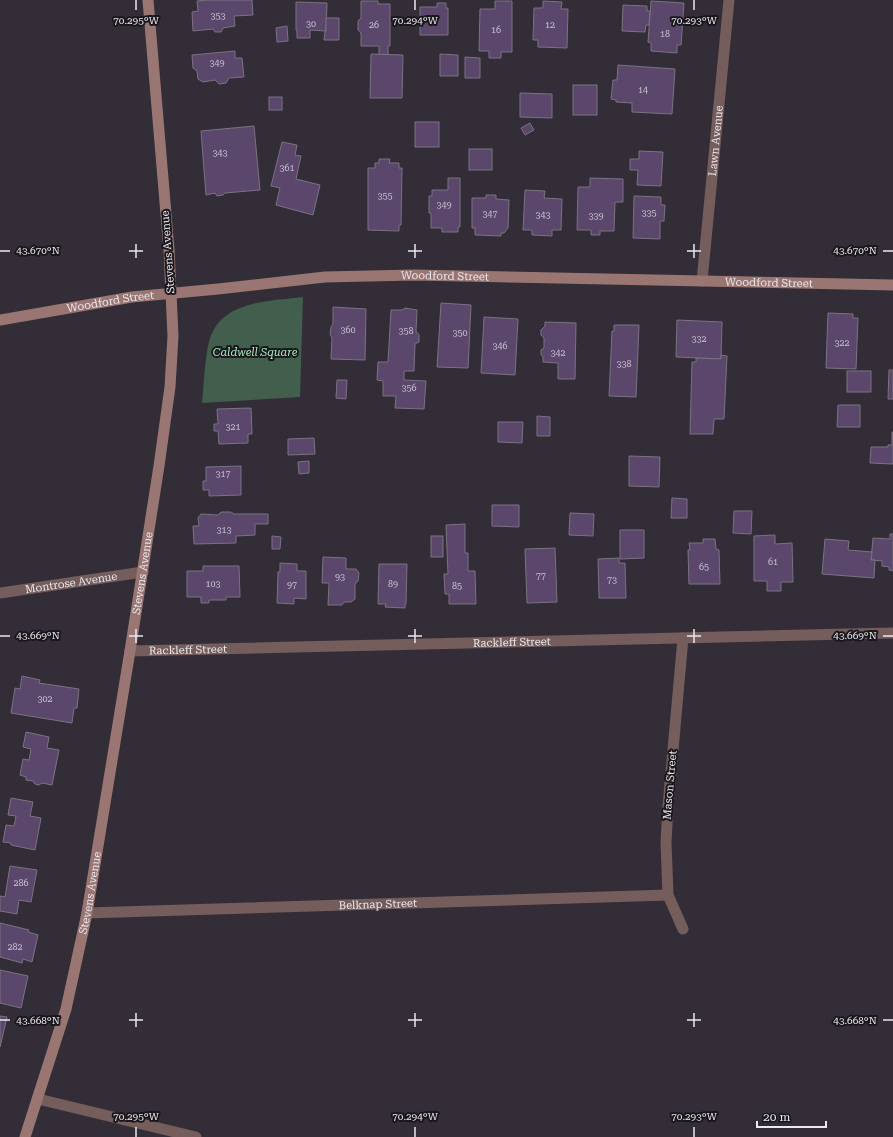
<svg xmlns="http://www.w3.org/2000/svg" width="893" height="1137" font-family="'Roboto Serif',serif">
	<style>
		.green { fill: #415f4c }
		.building { fill: #5b476c; stroke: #7a7380 }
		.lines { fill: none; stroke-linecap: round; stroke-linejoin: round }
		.minor { stroke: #745d5b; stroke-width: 11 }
		.secondary { stroke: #997672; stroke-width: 11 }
		.ticks { fill: none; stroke: #ebe8ef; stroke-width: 1.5 }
		.labels { text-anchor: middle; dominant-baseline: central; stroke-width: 4; stroke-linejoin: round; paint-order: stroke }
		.number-label { font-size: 9px; fill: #c7c0ce }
		.street-label { font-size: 11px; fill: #ebe8ef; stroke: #19171c }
		.park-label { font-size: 11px; font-style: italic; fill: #a8f0c2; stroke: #19171c }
		.ticks-label { font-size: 10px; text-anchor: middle; fill: #ebe8ef; stroke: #19171c; stroke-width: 4; stroke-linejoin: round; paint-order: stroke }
	</style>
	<rect width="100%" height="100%" fill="#332d38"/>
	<path class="green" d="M303 297 300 397 202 403C204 385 205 348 212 333 227 300 273 301 303 297Z"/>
	<g class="building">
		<path d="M208 0H252L253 15 234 16 235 26 223 28 221 32H215L213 29 193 31 192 12 198 11 197 1Z"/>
		<path d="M361 1H378V4H390V46H388V55H379V46H361V33L358 30V21L361 18Z"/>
		<path d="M495 1H512V52H501V58H489V51H479L480 9H495Z"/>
		<path d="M543 1 562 2 561 9H568L567 48 538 47V40H533L534 8H543Z"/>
		<path d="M651 1 684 3 681 45H677V53L651 51V43L648 42Z"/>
		<path d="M296 2 327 3 326 31 310 30V38H297V30H296Z"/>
		<path d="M437 3H446V8H448V35H420V7H437Z"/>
		<path d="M623 5 647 6V11H650L649 25H646L645 32 622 31Z"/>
		<path d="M326 18H339V40H324L325 31H326Z"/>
		<path d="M287 26 288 41 277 42 276 28Z"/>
		<path d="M235 51V58H242L244 77 229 78 226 83 219 84 215 80 203 82 198 79 197 71 193 68 192 55Z"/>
		<path d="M371 54 403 55 402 98H370Z"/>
		<path d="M440 54 458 55V76H440Z"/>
		<path d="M465 57 480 58V78H465Z"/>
		<path d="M618 65 675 69 672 114 632 112V103L616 102V100L611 99 613 80H617Z"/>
		<rect x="573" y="85" width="24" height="30"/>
		<path d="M520 93 552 94V118L520 117Z"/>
		<rect x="269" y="97" width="13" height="13"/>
		<rect x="415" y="122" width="24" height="25"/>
		<path d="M530 123 534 130 525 135 521 128Z"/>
		<path d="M254 126 260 190 225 193 223 195 217 196 215 193 206 195 201 131Z"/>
		<path d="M282 142 297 145 295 155 301 156 296 179 320 185 313 215 276 205 280 188 271 186Z"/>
		<rect x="469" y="149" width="23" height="21"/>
		<path d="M639 151 663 152 661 186 637 185 638 170H630V159H639Z"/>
		<path d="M379 159H390L389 163H399V168H402L401 225H399V231L368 230V168H375V163H379Z"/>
		<path d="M448 178H460V227H458V232H442V228H431V213H429V196H432V190H448Z"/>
		<path d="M590 178 623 179V202H615L614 231H600V235H591V230H577L578 187H590Z"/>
		<path d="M525 190 545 191 544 198 562 199 561 230H552V236L532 235V230H523Z"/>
		<path d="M486 195H496V199L509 200 508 228 504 233H501V236L475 235V228H472V198H486Z"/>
		<path d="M634 196 661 197V205H665L664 221H660V239L633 238Z"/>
		<path d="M441 303 471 305 468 368 437 367Z"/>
		<path d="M333 307 366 309 365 360 331 359 332 338 330 334 331 327 333 324Z"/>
		<path d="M405 308 417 310 416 331 419 335V342L415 344 414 371H404V380L426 381 424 409 395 408 396 396H383V381L377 380 378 362H388L391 310H402Z"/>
		<path d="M828 313 853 314V318H858L856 369 826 368Z"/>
		<path d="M484 317 518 319 515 375 481 373Z"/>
		<path d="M677 320 722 322 721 359 676 357Z"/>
		<path d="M545 322 576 323 575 379H558V363L543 362V357L541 355V350L544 348V338L541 335V330L545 326Z"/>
		<path d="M614 325H639L636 397 609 396 612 331H614Z"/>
		<path d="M721 355 727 356 724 419H714L713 434H690L692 362H696V358L721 359Z"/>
		<path d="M889 370H893V399H888Z"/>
		<rect x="847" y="371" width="24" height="21"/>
		<path d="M337 380H347L346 399 336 398Z"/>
		<path d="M838 405H860V427H837Z"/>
		<path d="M251 408 252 434H248V443L219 444 218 431H214V424H218L217 409Z"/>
		<path d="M537 416 550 417V436H537Z"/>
		<path d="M498 422H523L522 443 498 442Z"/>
		<path d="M892 432H893V464L870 463 871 447H888V445H892Z"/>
		<path d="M314 438 315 454 288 455V439Z"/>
		<path d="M629 456 660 457 659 487 629 486Z"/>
		<path d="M309 461V473L299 474 298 462Z"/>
		<path d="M241 466V495L209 496V490H203V481H206V467Z"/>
		<path d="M672 498 687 499V518H671Z"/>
		<path d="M492 505H519V527L492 526Z"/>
		<path d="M734 511H752L751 534 733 533Z"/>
		<path d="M221 512H231L234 514H268V524H255V535L236 536V543L194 544 193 526H199L198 518 201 514 218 515Z"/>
		<path d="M570 513 594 514 593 536 569 535Z"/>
		<path d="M465 524V553H468V571H475L476 604H449V594H445L444 574H448L446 525Z"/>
		<path d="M620 530H644V558L620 559Z"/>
		<path d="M890 534H893V571L889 570V567L882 566V561L871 560 873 538 890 539Z"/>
		<path d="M775 535V544L792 543 793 582H781V591H767V581H754V536Z"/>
		<path d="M272 536 281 537 280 549H272Z"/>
		<rect x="431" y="536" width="12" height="21"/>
		<path d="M703 539H715L716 549 719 550 720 584H689L688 550H690L689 543H703Z"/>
		<path d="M825 539 849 541 848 550 872 552 871 560H875L874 578 822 574Z"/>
		<path d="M555 548 557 602 527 603 525 549Z"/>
		<path d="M323 557 346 558V569H356L359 573 358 581 355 584V599L351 602H344L342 605H328L329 583H322Z"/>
		<path d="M619 558V563H625L626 598H599L598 559Z"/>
		<path d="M280 563 297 564V571H306V599L294 598V604L277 603 278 572H280Z"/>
		<path d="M379 564H407L406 604H405V608L385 607 386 604H378Z"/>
		<path d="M203 566H239L240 597H226V600H209V603H201V597H187V571H203Z"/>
		<path d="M22 676 40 680 39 683 79 689 77 708H74L72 723 11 713 15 688 20 689Z"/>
		<path d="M26 732 49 737 47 748 59 750 52 785 42 783 39 785 35 784 33 781 26 780V777L20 775 23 759 29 760 31 749 23 747Z"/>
		<path d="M11 798 33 802 30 816 41 818 35 850 11 845V843L3 842 6 825 14 826 16 816 8 815Z"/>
		<path d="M10 866 37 870 31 902 19 900 17 914 0 911V896L5 897Z"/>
		<path d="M0 923 29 930 28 932 38 935 32 962 23 959 22 963 0 957Z"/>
		<path d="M0 970 28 976 21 1008 0 1003Z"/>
		<path d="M0 1016 7 1017 0 1047Z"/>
	</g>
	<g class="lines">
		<g class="minor">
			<path id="s1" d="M702 281 729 0"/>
			<path id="s2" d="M0 593 143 572"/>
			<path d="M683 638 668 806 666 842 668 895 683 929"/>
			<path id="s3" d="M130 651 893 633"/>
			<path id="s4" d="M87 913 668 895"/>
			<path d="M38 1099 196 1137"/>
		</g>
		<g class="secondary">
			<path id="s5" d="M0 320 132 297 218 289 325 277 414 275 893 285"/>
			<path id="s6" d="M25 1137 66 1009 87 913 130 651 159 466 170 387 173 336 169 250 148 0"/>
		</g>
	</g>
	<path class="ticks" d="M136 0V10M415 0V10M694 0V10M136 244V258M415 244V258M694 244V258M0 251H10M129 251H143M408 251H422M687 251H701M883 251H893M136 629V643M415 629V643M694 629V643M0 636H10M129 636H143M408 636H422M687 636H701M883 636H893M136 1013V1027M415 1013V1027M694 1013V1027M0 1020H10M129 1020H143M408 1020H422M687 1020H701M883 1020H893M136 1127V1137M415 1127V1137M694 1127V1137"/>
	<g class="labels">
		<g class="number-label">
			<text x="218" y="16">353</text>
			<text x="311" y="24">30</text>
			<text x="374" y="25">26</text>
			<text x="550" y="25">12</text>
			<text x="496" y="30">16</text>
			<text x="665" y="34">18</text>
			<text x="217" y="63">349</text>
			<text x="643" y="90">14</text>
			<text x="220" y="153">343</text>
			<text x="287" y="168">361</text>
			<text x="385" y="196">355</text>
			<text x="444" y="205">349</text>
			<text x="649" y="213">335</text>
			<text x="490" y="214">347</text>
			<text x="543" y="215">343</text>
			<text x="596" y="216">339</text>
			<text x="348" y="330">360</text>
			<text x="406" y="331">358</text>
			<text x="460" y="333">350</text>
			<text x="699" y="339">332</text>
			<text x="842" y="343">322</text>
			<text x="500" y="346">346</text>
			<text x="558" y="353">342</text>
			<text x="624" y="364">338</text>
			<text x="409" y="388">356</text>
			<text x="233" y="427">321</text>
			<text x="223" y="474">317</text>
			<text x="224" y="530">313</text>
			<text x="773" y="562">61</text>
			<text x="704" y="567">65</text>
			<text x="541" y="576">77</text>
			<text x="340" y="577">93</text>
			<text x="612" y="580">73</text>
			<text x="213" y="584">103</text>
			<text x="393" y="584">89</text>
			<text x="292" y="585">97</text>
			<text x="457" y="586">85</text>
			<text x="45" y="699">302</text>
			<text x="21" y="883">286</text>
			<text x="15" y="947">282</text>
		</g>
		<g class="street-label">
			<text stroke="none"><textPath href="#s1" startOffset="141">Lawn Avenue</textPath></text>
			<text transform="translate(168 252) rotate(-94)">Stevens Avenue</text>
			<text stroke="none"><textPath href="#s5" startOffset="448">Woodford Street</textPath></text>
			<text stroke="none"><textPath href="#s5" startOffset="772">Woodford Street</textPath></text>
			<text stroke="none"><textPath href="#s5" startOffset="112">Woodford Street</textPath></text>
			<text stroke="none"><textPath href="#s6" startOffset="577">Stevens Avenue</textPath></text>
			<text stroke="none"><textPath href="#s2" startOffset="72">Montrose Avenue</textPath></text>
			<text stroke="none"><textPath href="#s3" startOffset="382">Rackleff Street</textPath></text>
			<text stroke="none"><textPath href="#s3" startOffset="58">Rackleff Street</textPath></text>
			<text transform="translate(670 785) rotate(-85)">Mason Street</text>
			<text stroke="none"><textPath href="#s6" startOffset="253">Stevens Avenue</textPath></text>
			<text stroke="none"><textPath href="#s4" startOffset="291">Belknap Street</textPath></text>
		</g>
		<g class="park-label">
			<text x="255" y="352">Caldwell Square</text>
		</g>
	</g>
	<g class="ticks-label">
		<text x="136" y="24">70.295°W</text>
		<text x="415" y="24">70.294°W</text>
		<text x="694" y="24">70.293°W</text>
		<text x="38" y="254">43.670°N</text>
		<text x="855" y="254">43.670°N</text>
		<text x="38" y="639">43.669°N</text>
		<text x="855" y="639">43.669°N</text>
		<text x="38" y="1024">43.668°N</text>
		<text x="855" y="1024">43.668°N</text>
		<text x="136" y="1120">70.295°W</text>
		<text x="415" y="1120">70.294°W</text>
		<text x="694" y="1120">70.293°W</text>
	</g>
	<path d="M757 1121v6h69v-6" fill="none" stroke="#ebe8ef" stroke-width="2"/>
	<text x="763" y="1121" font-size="12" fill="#ebe8ef" stroke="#19171c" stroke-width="3" paint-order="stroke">20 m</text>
</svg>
